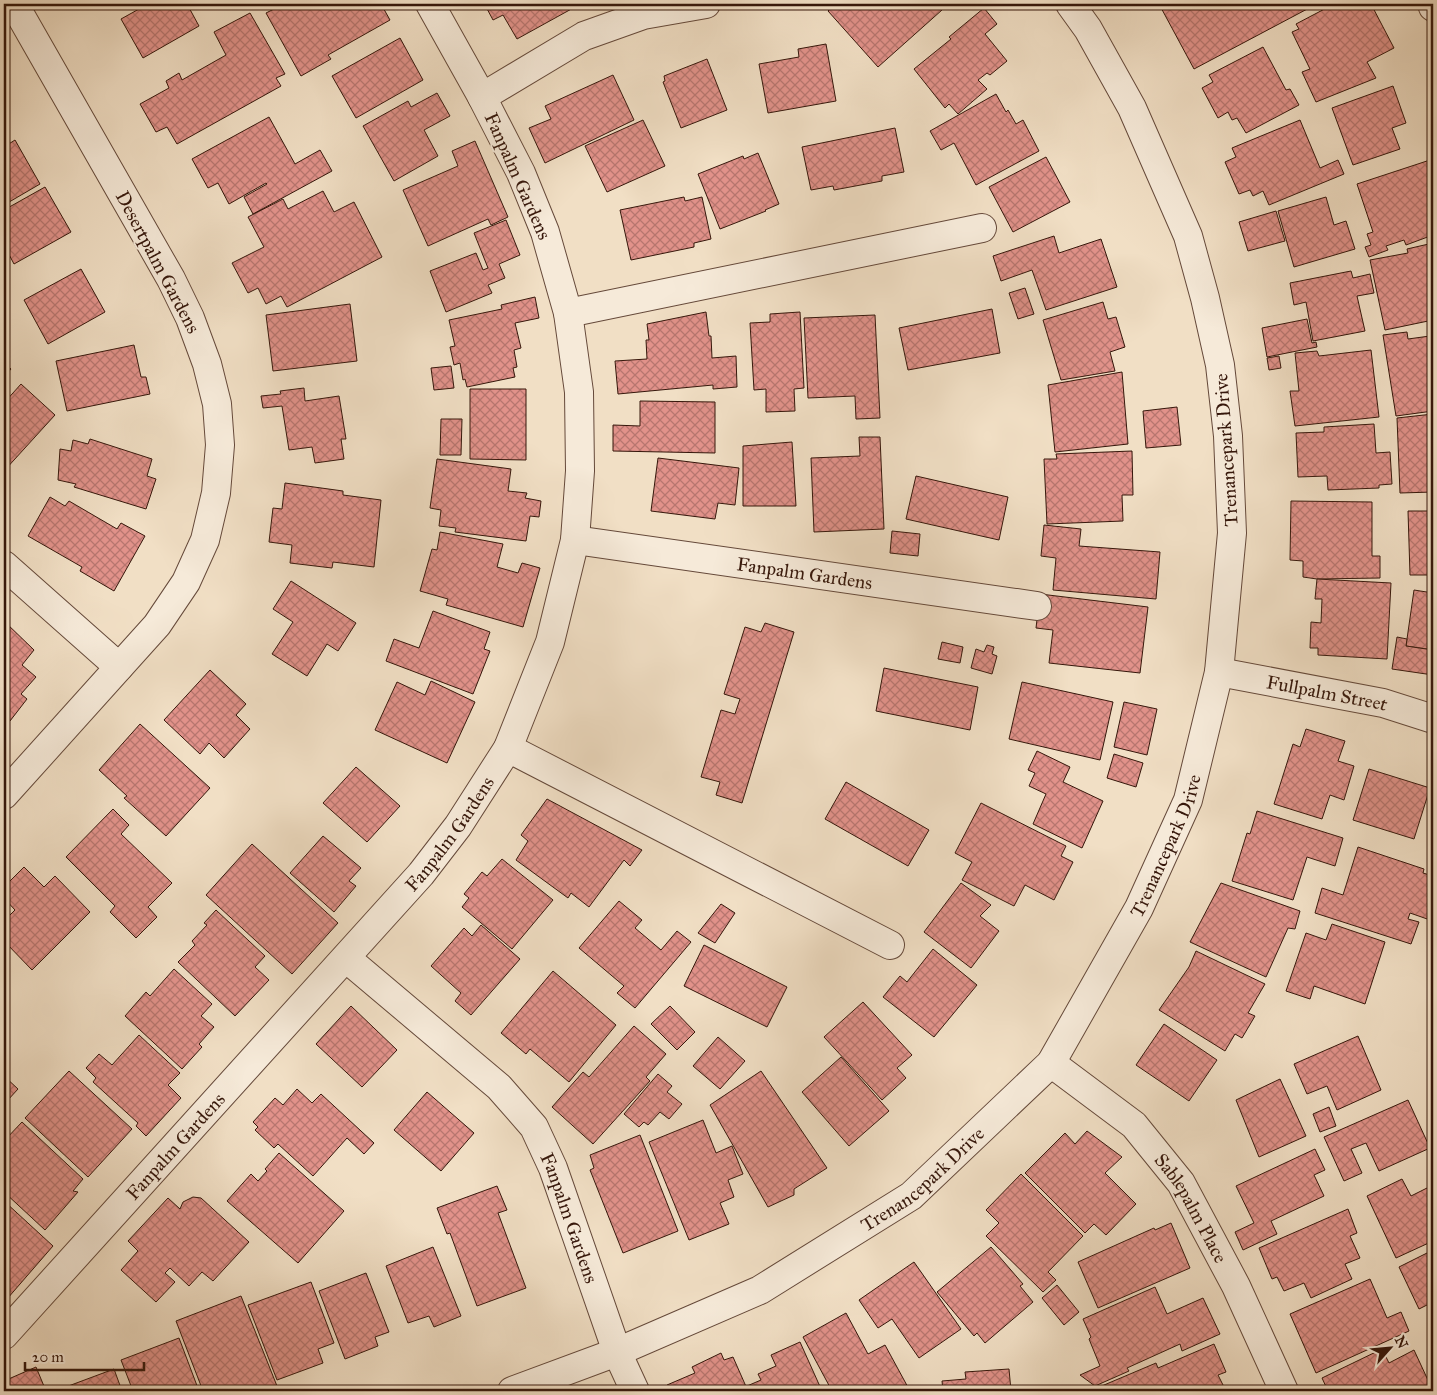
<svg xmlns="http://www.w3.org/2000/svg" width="1437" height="1395" font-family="'IM FELL Great Primer',serif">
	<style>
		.building { fill: url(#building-cross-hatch); stroke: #36170b }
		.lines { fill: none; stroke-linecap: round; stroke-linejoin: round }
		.minor-casing { stroke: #65493a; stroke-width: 30 }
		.minor { stroke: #f6ead9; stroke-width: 28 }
		.labels { text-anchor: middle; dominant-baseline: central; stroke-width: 4; stroke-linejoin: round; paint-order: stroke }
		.street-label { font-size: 19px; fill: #36170b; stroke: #f6ead9 }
	</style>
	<defs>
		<pattern id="building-cross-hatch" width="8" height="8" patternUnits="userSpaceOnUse" patternTransform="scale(1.25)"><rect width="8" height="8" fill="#e1928a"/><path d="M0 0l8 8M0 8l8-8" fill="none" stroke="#b7766f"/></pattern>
	</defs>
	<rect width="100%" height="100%" fill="#f1dfc5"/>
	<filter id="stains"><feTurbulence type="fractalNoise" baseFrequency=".004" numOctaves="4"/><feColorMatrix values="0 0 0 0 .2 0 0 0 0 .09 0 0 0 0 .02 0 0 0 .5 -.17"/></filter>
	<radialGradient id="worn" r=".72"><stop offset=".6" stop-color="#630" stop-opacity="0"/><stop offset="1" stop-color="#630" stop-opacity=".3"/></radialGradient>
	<g class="building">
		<path d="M148 4H187L199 26 143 58 121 19Z"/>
		<path d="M284 4H381L390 20 328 55 331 59 301 76 266 13Z"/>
		<path d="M487 4H573L575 7 517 39 503 15 493 20 485 5Z"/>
		<path d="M835 4H936L942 10 878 67 828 11Z"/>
		<path d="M1159 4H1309L1311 7 1194 69Z"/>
		<path d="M1334 4H1371L1394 48 1367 62 1376 78 1316 102 1302 72 1310 69 1292 32 1299 29 1296 24Z"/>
		<path d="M984 8 997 24 985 34 1007 61 990 75 987 73 978 80 987 89 958 114 949 104 945 108 914 69 951 39 949 37Z"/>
		<path d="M250 13 285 74 276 78 281 86 177 144 167 127 156 132 140 104 169 88 166 81 179 73 182 80 226 55 214 32Z"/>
		<path d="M400 38 423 80 356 118 332 76Z"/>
		<path d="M826 44 836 101 768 113 759 64 799 57 798 49Z"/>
		<path d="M1263 47 1286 90 1290 89 1299 105 1246 133 1237 118 1232 120 1228 112 1218 118 1202 88 1213 82 1209 75Z"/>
		<path d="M707 59 727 110 681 128 663 82 665 81 664 76Z"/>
		<path d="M613 75 634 120 545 163 529 128 551 119 545 106Z"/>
		<path d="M1393 86 1406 123 1392 128 1400 149 1353 165 1332 108Z"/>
		<path d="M437 93 450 116 424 130 438 156 394 181 363 126 408 101 411 107Z"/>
		<path d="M996 94 1006 112 1008 110 1016 124 1023 120 1039 151 976 185 954 143 941 150 930 131Z"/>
		<path d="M269 117 295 164 320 150 332 171 253 214 244 197 267 184 266 183 229 204 218 183 208 188 192 159Z"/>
		<path d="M643 120 665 166 607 192 585 146Z"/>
		<path d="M1300 120 1320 168 1338 160 1344 174 1269 205 1263 191 1253 196 1250 190 1239 194 1225 162 1236 157 1232 148Z"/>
		<path d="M895 128 904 172 882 176V181L834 190 833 186 811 190 802 147Z"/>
		<path d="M15 140 40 184 4 205V147Z"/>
		<path d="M475 141 508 217 491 225 488 219 428 246 403 190 458 166 452 151Z"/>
		<path d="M758 153 779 204 765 210 766 211 720 229 698 174 743 156 744 159Z"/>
		<path d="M1046 157 1070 202 1013 232 989 187Z"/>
		<path d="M1433 159V211L1430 212 1433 221V235L1406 245 1404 240 1386 246 1388 250 1369 257 1365 247 1371 245 1367 234 1373 232 1357 184Z"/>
		<path d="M45 187 71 232 14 264 4 245V210Z"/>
		<path d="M323 191 334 212 354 202 382 257 287 307 281 296 266 304 258 288 248 293 232 263 264 247 248 217 283 199 288 209Z"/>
		<path d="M684 197 685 201 702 197 711 239 694 243V247L631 260 620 210Z"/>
		<path d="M1326 197 1334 225 1346 221 1355 249 1294 267 1278 211Z"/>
		<path d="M1276 211 1285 241 1248 251 1239 222Z"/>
		<path d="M506 220 520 255 499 264 505 278 488 285 492 293 446 312 430 271 476 253 483 270 488 268 474 233Z"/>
		<path d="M1054 236 1059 253 1101 239 1117 287 1046 310 1032 270 1001 281 993 256Z"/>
		<path d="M1433 243V320L1385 330 1370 260 1408 253 1407 249Z"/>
		<path d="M81 269 105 312 48 344 24 300Z"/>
		<path d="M1351 271 1353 278 1370 274 1374 293 1357 296 1365 331 1313 341 1306 302 1294 305 1290 283Z"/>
		<path d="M1025 288 1034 314 1018 319 1009 293Z"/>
		<path d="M535 297 539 318 515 323 521 348 514 350 517 367 513 368 515 377 467 387 465 379 463 380 460 363 454 365 450 347 455 346 449 320 502 309 501 305Z"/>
		<path d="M1103 302 1108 319 1116 317 1125 347 1110 352 1115 371 1061 380 1043 320Z"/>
		<path d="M350 304 357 361 273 371 266 315Z"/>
		<path d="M992 309 1000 353 908 370 899 328Z"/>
		<path d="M706 312 709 336H711L712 358 736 356 737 387 713 389V385L618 394 615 361 647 359 646 340H649L647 324Z"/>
		<path d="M800 312 804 388 794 389 795 411 766 412V389L754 390 750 323 770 322V314Z"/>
		<path d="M875 315 880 418 856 419 855 396 808 398 804 318Z"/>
		<path d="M1307 319 1312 343 1316 342 1317 347 1267 357 1262 328Z"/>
		<path d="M1433 328V411L1396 416 1383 335 1407 332 1408 339 1430 336V329Z"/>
		<path d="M134 345 141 377H146L150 394 67 411 56 361Z"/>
		<path d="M1371 350 1379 417 1295 426 1290 391H1299L1295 353 1317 351 1319 356Z"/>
		<path d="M1279 356 1281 368 1269 370 1267 358Z"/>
		<path d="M4 362 11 369 4 377Z"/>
		<path d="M451 366 454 388 434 390 431 368Z"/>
		<path d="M1122 372 1128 444 1055 452 1048 385Z"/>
		<path d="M21 384 55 415 4 471V403Z"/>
		<path d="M304 388 305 401 339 396 346 439H341L344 459 315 463 312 447 289 450 282 406 263 408 261 396 281 394 280 391Z"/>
		<path d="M470 389H526V460L470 459Z"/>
		<path d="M640 401 715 402V453L613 451V425L640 426Z"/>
		<path d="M1177 407 1181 445 1146 448 1143 411Z"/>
		<path d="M1433 414V492L1400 493 1397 418Z"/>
		<path d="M441 419H462L461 455H440Z"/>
		<path d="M1374 424 1376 453 1390 452 1392 484 1379 485V488L1328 490 1327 476 1298 477 1296 433 1324 432V427Z"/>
		<path d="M859 437H880L884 529 814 532 811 458 860 456Z"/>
		<path d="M90 439 152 459 147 476 156 479 146 509 74 487 76 484 58 480 60 449 71 451 73 440 88 444Z"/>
		<path d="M792 442 796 506H743V446Z"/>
		<path d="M1132 451 1133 495H1122L1123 521 1047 524 1044 459H1057L1056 454Z"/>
		<path d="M658 458 739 468 735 505 718 503 715 519 651 511Z"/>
		<path d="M437 459 511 469 508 491 527 493 525 498 541 501 539 517 530 516 526 541 455 532 456 528 439 526 441 510 430 508Z"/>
		<path d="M916 476 1008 497 999 540 906 519Z"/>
		<path d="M285 483 343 491V495L381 500 374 567 333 562 332 568 290 563 292 545 269 542 273 508 282 509Z"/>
		<path d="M50 497 65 506 69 501 117 529 121 523 145 536 114 591 80 571 82 567 28 536Z"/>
		<path d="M1291 501 1372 502V556H1380V578L1317 579 1303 577V561L1290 560Z"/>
		<path d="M1408 511H1433V575H1410Z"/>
		<path d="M1044 525 1081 529 1079 546 1160 552 1156 599 1053 590 1056 558 1041 556Z"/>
		<path d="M892 531 920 534 918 556 890 553Z"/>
		<path d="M440 532 503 544 497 567 518 573 522 563 540 568 523 627 446 605 448 599 420 591 432 549 437 550Z"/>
		<path d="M1317 579 1391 583 1387 659 1318 655V648H1310L1311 622 1321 623 1322 599H1315Z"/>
		<path d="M291 581 356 623 338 651 327 644 307 676 272 654 293 622 273 609Z"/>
		<path d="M1414 590 1433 593V650L1406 646Z"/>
		<path d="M1040 594 1148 607 1140 673 1049 663 1053 630 1036 628Z"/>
		<path d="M433 611 490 632 484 649 490 651 473 694 386 661 394 639 419 648Z"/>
		<path d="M4 621 34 650 22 665 36 677 21 694 27 699 10 721 4 716Z"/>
		<path d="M765 623 794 632 742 803 716 795 720 782 701 777 721 710 735 714 740 699 724 694 745 627 761 632Z"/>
		<path d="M1397 637 1407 639 1406 646 1433 650V675L1392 669Z"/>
		<path d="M942 642 963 647 960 663 938 659Z"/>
		<path d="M987 645 994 647 992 654 997 656 992 674 971 668 976 649 984 652Z"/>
		<path d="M884 668 978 687 970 730 876 711Z"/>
		<path d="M210 670 246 704 236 715 250 729 224 758 209 743 200 754 164 720Z"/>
		<path d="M431 681 475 702 447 763 375 730 397 682 425 695Z"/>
		<path d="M1022 682 1113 702 1100 760 1009 739Z"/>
		<path d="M1124 702 1157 709 1147 755 1114 747Z"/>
		<path d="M140 724 210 788 166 836 124 798 127 796 99 770Z"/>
		<path d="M1306 729 1345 741 1338 761 1354 766 1344 800 1330 795 1322 819 1274 804 1293 744 1300 747Z"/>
		<path d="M1037 751 1070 767 1063 782 1103 801 1082 848 1033 824 1046 794 1029 786 1035 773 1028 770Z"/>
		<path d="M1114 754 1143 763 1136 787 1107 778Z"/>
		<path d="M356 767 400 806 367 842 323 803Z"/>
		<path d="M1369 769 1430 788 1414 839 1353 820Z"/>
		<path d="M846 782 929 830 908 866 825 819Z"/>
		<path d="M547 799 642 850 630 866 624 860 589 907 571 893 568 898 516 860 528 841 521 835Z"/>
		<path d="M981 803 1066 846 1061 856 1073 862 1054 900 1025 885 1014 906 962 880 972 862 955 853Z"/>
		<path d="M113 809 129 825 121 834 172 883 148 907 157 917 136 938 110 912 115 906 66 857Z"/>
		<path d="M1257 811 1343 838 1335 866 1307 857 1293 900 1232 881 1247 833 1250 834Z"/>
		<path d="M323 836 361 868 349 881 356 886 334 912 290 873Z"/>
		<path d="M252 844 338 923 292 974 206 895Z"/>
		<path d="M1358 847 1424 869 1423 873 1433 876V921L1410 913 1408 919 1419 922 1411 944 1315 913 1322 888 1343 895Z"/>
		<path d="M502 859 553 900 512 949 462 907 469 898 464 894 482 872 487 876Z"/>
		<path d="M24 867 44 887 55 876 90 912 32 970 4 941V921L15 910 4 898V887Z"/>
		<path d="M961 883 991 905 980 916 999 931 971 968 924 932Z"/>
		<path d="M1221 883 1300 911 1295 929 1288 928 1266 977 1190 942Z"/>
		<path d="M619 901 642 920 635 928 661 950 677 931 691 942 635 1008 617 993 624 986 579 948Z"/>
		<path d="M721 904 735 913 715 943 698 933Z"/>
		<path d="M216 910 265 956 255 967 269 980 235 1016 178 962 195 945 192 941 207 925 204 923Z"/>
		<path d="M1332 924 1385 942 1365 1004 1314 986 1310 999 1286 991 1306 933 1326 940Z"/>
		<path d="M481 925 520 959 471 1015 455 1001 461 993 431 966 464 928 472 936Z"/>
		<path d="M704 945 787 987 767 1027 684 986Z"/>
		<path d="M933 949 977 985 934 1037 883 997 900 976 907 982Z"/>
		<path d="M1196 951 1265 984 1248 1013 1255 1016 1242 1038 1235 1034 1225 1051 1159 1010 1189 967Z"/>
		<path d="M174 969 212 1004 201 1016 214 1027 199 1044 202 1047 182 1069 125 1016 146 992 150 996Z"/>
		<path d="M553 971 616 1025 569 1082 530 1049 526 1054 501 1033Z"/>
		<path d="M863 1002 912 1055 897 1068 906 1078 882 1100 824 1037Z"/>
		<path d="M351 1006 397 1050 362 1087 316 1044Z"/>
		<path d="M670 1006 695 1032 677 1050 651 1024Z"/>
		<path d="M1164 1024 1217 1060 1189 1101 1136 1065Z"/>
		<path d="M634 1026 666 1054 646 1077 650 1081 593 1144 552 1107 583 1072 589 1077Z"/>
		<path d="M139 1035 180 1073 168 1085 181 1098 146 1136 136 1126 138 1123 93 1082 96 1078 86 1068 99 1054 112 1065Z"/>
		<path d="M1358 1036 1381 1090 1337 1110 1327 1086 1307 1094 1294 1064Z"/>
		<path d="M718 1037 745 1061 720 1089 693 1066Z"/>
		<path d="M841 1057 889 1111 849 1146 802 1092Z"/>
		<path d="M69 1071 132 1129 88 1177 25 1118Z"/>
		<path d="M761 1071 827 1168 794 1189V1195L768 1207 710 1105Z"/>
		<path d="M658 1074 672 1086 667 1092 682 1104 669 1119 660 1112 648 1125 644 1122 639 1127 624 1114Z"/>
		<path d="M4 1076 18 1089 7 1101 4 1098Z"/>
		<path d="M1280 1079 1306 1136 1259 1157 1236 1100Z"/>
		<path d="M297 1089 312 1103 321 1094 374 1143 364 1154 347 1138 313 1176 278 1144 274 1148 255 1130 258 1127 253 1122 275 1098 283 1105Z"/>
		<path d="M427 1092 474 1133 441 1171 394 1130Z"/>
		<path d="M1408 1100 1430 1148 1379 1171 1366 1143 1351 1149 1362 1173 1344 1181 1324 1137Z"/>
		<path d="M1329 1107 1336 1126 1320 1132 1313 1114Z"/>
		<path d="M703 1120 716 1153 732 1146 743 1174 728 1180 734 1197 720 1203 729 1224 689 1240 649 1142Z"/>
		<path d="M22 1122 83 1179 73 1191 78 1192 45 1230 4 1192V1141Z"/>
		<path d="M1087 1131 1122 1157 1105 1173 1136 1204 1106 1235 1094 1224 1085 1233 1025 1173 1065 1133 1075 1144Z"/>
		<path d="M640 1135 678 1231 623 1253 590 1170 594 1168 590 1155Z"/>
		<path d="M1315 1149 1325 1170 1314 1175 1324 1196 1271 1221 1277 1234 1243 1250 1235 1232 1254 1223 1236 1186Z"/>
		<path d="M279 1153 344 1211 298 1263 227 1201 251 1174 258 1181 267 1171 265 1169Z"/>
		<path d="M1021 1174 1083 1236 1048 1272 1056 1280 1043 1292 986 1236 999 1223 986 1210Z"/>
		<path d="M1402 1179 1411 1196 1433 1185V1241L1396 1258 1367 1196Z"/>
		<path d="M497 1186 507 1210 498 1213 526 1288 477 1306 450 1233 447 1234 437 1208Z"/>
		<path d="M193 1197 201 1198 249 1242 213 1281 202 1272 189 1286 170 1268 165 1273 175 1282 156 1302 121 1270 138 1251 128 1241 168 1198 180 1209 183 1202Z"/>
		<path d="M4 1201 53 1246 7 1299 4 1297Z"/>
		<path d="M1348 1209 1357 1233 1350 1236 1360 1258 1345 1264 1352 1279 1311 1298 1304 1283 1284 1291 1277 1277 1272 1279 1259 1248Z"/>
		<path d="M1171 1223 1190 1268 1098 1308 1078 1262 1154 1228 1155 1230Z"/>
		<path d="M433 1247 461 1316 434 1327 429 1316 408 1323 386 1266Z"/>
		<path d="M991 1247 1023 1284 1020 1286 1033 1302 985 1343 977 1333 974 1336 937 1292Z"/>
		<path d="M1433 1250V1302L1419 1309 1399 1267Z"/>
		<path d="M914 1262 961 1329 919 1358 892 1319 878 1328 859 1300Z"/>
		<path d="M366 1273 389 1332 375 1337 378 1346 345 1359 319 1291Z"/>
		<path d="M1370 1279 1387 1318 1401 1312 1409 1331 1316 1373 1290 1314Z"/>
		<path d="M311 1282 334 1343 318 1349 323 1363 277 1380 248 1305Z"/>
		<path d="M1057 1285 1079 1312 1064 1325 1042 1298Z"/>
		<path d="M1155 1287 1167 1314 1203 1298 1220 1334 1182 1351 1180 1344 1127 1368 1129 1371 1095 1386 1080 1375 1100 1366 1089 1339 1091 1337 1083 1319Z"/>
		<path d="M241 1296 279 1391H203L176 1321Z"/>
		<path d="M846 1313 868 1354 885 1345 910 1391H885L883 1387 875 1391H832L803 1337Z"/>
		<path d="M179 1338 199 1391H133L121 1360Z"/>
		<path d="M800 1342 822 1391H749L747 1386 761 1380 758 1374 776 1366 771 1355Z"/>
		<path d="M1214 1344 1226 1372 1218 1375 1226 1391H1101L1097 1388 1156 1363 1158 1368Z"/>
		<path d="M1382 1349 1389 1363 1414 1350 1433 1391H1328L1322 1378Z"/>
		<path d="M721 1353 724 1360 733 1357 748 1391H670L667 1385 695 1373 692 1367Z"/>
		<path d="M36 1367 46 1391H4V1381Z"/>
		<path d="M114 1369 122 1391H55Z"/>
		<path d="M1009 1369 1011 1391H943L942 1381 966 1379 965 1372Z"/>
	</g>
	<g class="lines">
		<g class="minor-casing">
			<g id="minor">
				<path d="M1432 4 1433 7"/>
				<path d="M482 97 584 36 643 15 706 4"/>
				<path d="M568 313 982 228"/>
				<path id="s1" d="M575 540 1037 606"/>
				<path d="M4 565 119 667"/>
				<path id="s2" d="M1219 672 1383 703 1433 719"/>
				<path d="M508 748 890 945"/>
				<path d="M4 795 157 625 186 582 205 540 216 493 220 445 217 404 207 364 190 318 171 279 14 4"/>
				<path id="s3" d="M346 958 499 1087 534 1127 553 1168 617 1352 635 1391"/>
				<path id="s4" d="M1051 1063 1134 1125 1181 1183 1236 1286 1284 1391"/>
				<path id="s5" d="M4 1335 421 874 458 826 508 748 550 642 575 540 580 471 579 392 568 313 545 232 521 173 482 97 430 4"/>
				<path id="s6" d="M512 1391 617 1352 760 1290 911 1196 1051 1063 1139 908 1188 800 1219 672 1232 533 1228 436 1220 365 1205 298 1188 236 1132 108 1088 29 1070 4"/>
			</g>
		</g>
		<use href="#minor" class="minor"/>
	</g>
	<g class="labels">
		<g class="street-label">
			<text transform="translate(518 176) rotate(66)">Fanpalm Gardens</text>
			<text transform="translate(158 262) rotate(62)">Desertpalm Gardens</text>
			<text transform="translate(1226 450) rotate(-94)">Trenancepark Drive</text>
			<text stroke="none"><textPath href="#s1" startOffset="232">Fanpalm Gardens</textPath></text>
			<text stroke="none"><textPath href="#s2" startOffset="110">Fullpalm Street</textPath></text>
			<text stroke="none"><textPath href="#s5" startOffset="671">Fanpalm Gardens</textPath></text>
			<text stroke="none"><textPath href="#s6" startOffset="885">Trenancepark Drive</textPath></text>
			<text stroke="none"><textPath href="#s5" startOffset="255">Fanpalm Gardens</textPath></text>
			<text stroke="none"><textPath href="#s6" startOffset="465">Trenancepark Drive</textPath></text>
			<text stroke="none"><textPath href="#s4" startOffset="205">Sablepalm Place</textPath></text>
			<text stroke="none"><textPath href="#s3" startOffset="351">Fanpalm Gardens</textPath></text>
		</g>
	</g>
	<rect width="1437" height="1395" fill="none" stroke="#f1dfc5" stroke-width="20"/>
	<rect x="5" y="5" width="1427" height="1385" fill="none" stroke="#36170b" stroke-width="2.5"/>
	<rect x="10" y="10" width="1417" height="1375" fill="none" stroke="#36170b"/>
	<g transform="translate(1390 1348) rotate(63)" stroke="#f6ead9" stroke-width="4" paint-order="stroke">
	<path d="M0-4L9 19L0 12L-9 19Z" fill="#36170b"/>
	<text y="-8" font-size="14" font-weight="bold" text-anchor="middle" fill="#36170b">N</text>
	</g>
	<path d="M25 1362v8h119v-8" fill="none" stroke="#36170b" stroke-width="2.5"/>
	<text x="32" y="1362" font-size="15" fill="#36170b" stroke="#f6ead9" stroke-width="4" paint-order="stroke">20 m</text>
	<rect width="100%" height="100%" filter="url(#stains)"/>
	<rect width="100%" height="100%" fill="url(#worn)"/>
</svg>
